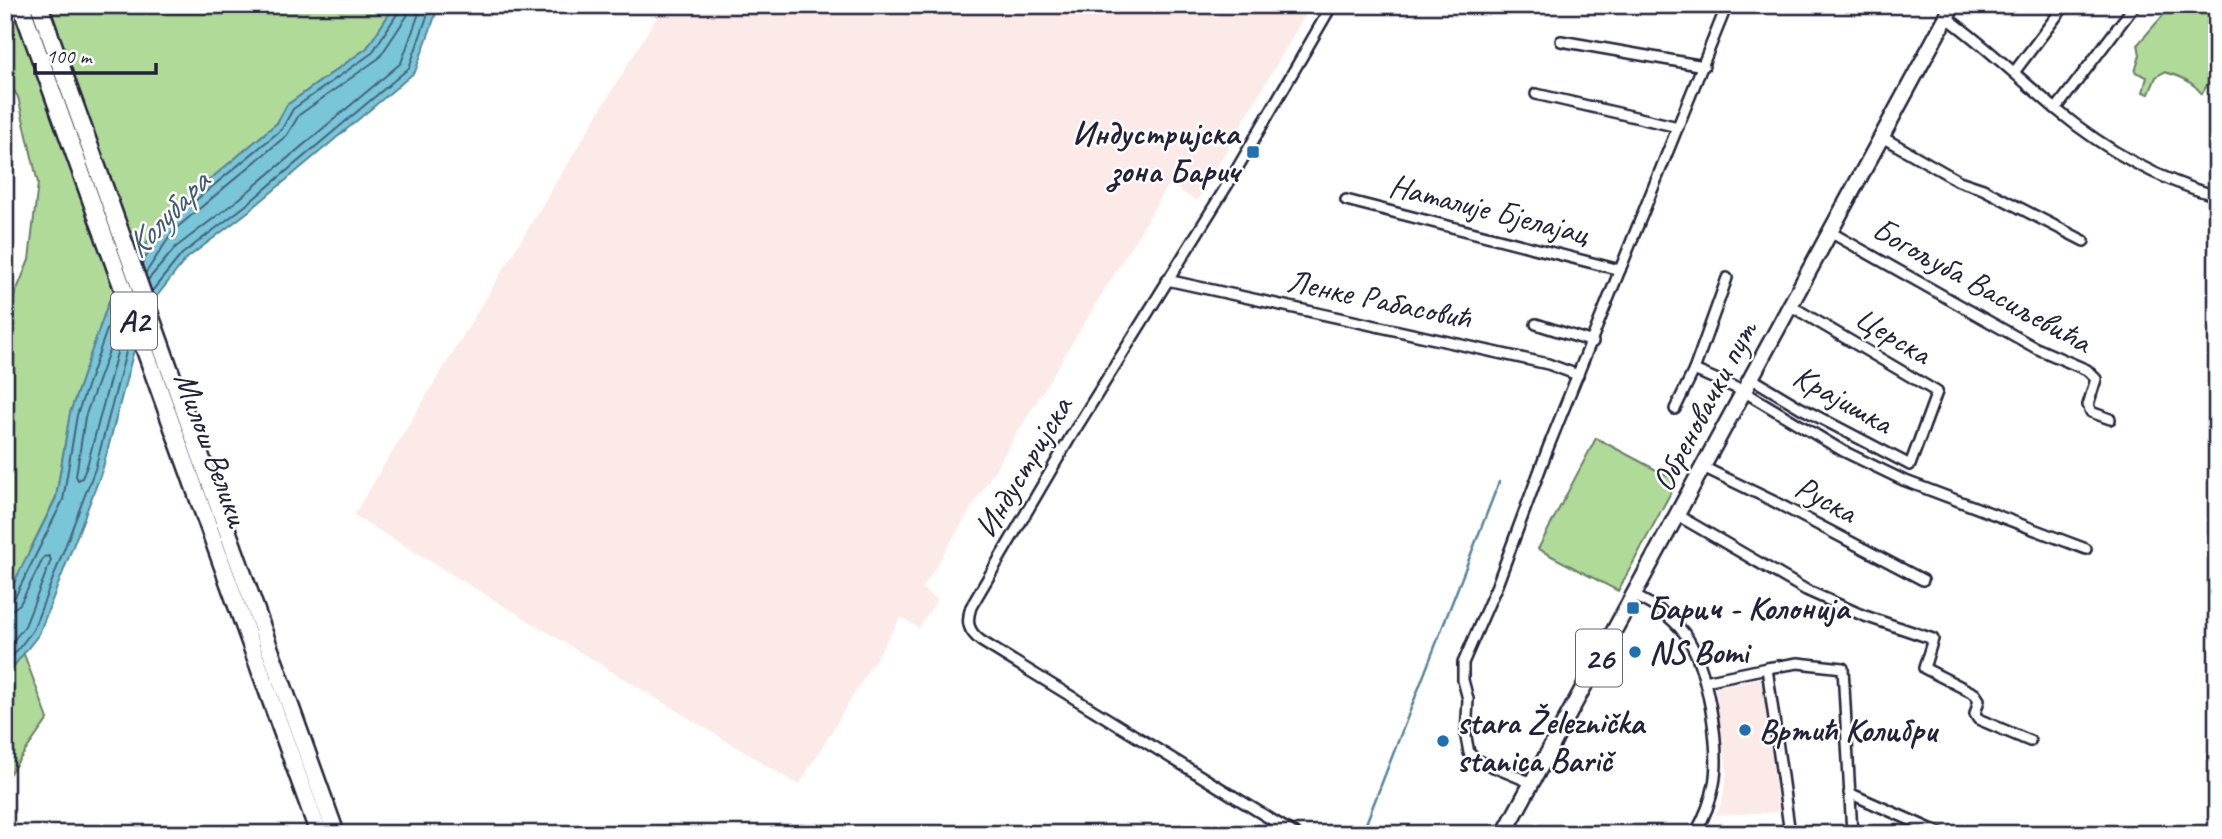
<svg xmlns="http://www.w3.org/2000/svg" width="2222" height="839" font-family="Caveat,sans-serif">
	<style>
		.built { fill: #fceae8 }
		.green { fill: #b0da98; stroke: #697e6a; stroke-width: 2 }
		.water { fill: #7ac6d9; stroke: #57849a; stroke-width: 2 }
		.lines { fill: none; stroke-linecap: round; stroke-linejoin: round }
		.shore { stroke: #45647a; stroke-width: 2 }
		.stream { stroke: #57849a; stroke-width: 2.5 }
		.street-casing { stroke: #22223b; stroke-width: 14 }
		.primary-casing { stroke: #22223b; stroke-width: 19 }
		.highway-casing { stroke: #22223b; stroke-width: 21 }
		.street { stroke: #fff; stroke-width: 9 }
		.primary { stroke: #fff; stroke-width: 14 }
		.highway { stroke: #fff; stroke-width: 16 }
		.poi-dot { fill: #1f6fb2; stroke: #fff; stroke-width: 2.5 }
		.labels { text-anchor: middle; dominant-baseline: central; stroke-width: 5; stroke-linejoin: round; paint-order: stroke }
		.shield { fill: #fff; stroke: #646476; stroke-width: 2 }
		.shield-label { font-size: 32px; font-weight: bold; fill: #22223b }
		.poi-label { font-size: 33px; font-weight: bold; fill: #22223b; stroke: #fff; text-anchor: start }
		.street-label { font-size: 33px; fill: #22223b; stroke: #fff }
		.water-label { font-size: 35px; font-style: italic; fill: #415b72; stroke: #fff }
	</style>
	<rect width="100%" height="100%" fill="#fff"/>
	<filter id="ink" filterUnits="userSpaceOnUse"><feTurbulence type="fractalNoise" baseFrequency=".0143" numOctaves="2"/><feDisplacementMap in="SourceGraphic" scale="14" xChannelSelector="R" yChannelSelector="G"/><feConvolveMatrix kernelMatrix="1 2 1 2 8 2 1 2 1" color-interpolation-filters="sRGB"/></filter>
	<g filter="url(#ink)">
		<g class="built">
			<path d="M664 5H1311L1197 201 1169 184 922 589 937 599 919 628 901 617 799 785 354 515Z"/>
			<path d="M1761 678 1779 812 1716 815 1722 802 1727 773 1715 687Z"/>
		</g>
		<g class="green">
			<path d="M5 5H395L367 48 287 105 277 123 162 220 109 301 70 413 56 497 5 601V319L29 260 38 183 18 97 5 77Z"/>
			<path d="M2172 5H2217V67L2202 94C2192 81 2180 76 2164 72L2156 77 2149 94 2143 92 2147 77 2135 72 2140 55 2138 44Z"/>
			<path d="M1596 438 1677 481 1618 591 1538 549Z"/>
			<path d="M5 603 48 719 5 780Z"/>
		</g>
		<path class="water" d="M395 5H439L415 72 249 211 186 259 157 296 139 331 102 471 39 634 5 677V601L56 498 70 413 109 301 162 220 277 123 287 105 367 48Z"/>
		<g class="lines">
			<g class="shore">
				<path d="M142 263 167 224 282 129 293 109 372 53 399 11 400 5"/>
				<path d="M145 274 174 230 287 135 299 115 379 58 407 16 409 5"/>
				<path d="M148 280 176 247 239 199 401 63 422 5"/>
				<path d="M152 291 182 254 245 206 409 68 431 5"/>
				<path d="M118 326H122L123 330 87 466 82 478 78 480 76 476 85 417Z"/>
				<path d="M5 602 15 597 63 500 77 415 117 301"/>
				<path d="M5 610 13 609 20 604 44 557 49 556 51 560 25 626 5 651"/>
				<path d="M5 666 33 630 95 469 130 337"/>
			</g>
			<path class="stream" d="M1362 834 1499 482"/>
			<g class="street-casing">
				<g id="street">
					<path d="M1946 17C1986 46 2020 79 2057 110 2104 149 2159 180 2217 196"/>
					<path d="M1561 41 1704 66"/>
					<path d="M2015 71 2065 5"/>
					<path d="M1536 94 1678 127"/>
					<path d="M2056 109 2135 5"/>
					<path d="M1882 137 1959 181 1983 189 2084 241"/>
					<path d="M1346 200 1620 270"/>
					<path d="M1830 232 2036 348 2087 370 2096 379 2088 405 2091 412 2110 419"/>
					<path d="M1167 280 1548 364 1578 375"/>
					<path d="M1536 324 1593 342"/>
					<path d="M1694 370 1743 391 1843 451 1903 480 2086 549"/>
					<path d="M1751 378 1801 408 1910 465 1937 392 1791 306"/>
					<path d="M1675 409 1694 370 1727 278"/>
					<path d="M1703 467 1773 501 1923 580"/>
					<path d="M1677 515 1806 590 1862 615 1933 639 1924 668 1975 694 1979 700 1975 714 1978 719 2030 741"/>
					<path d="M1633 595C1653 605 1670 615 1684 633 1707 663 1721 747 1714 784 1711 801 1704 818 1695 834"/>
					<path d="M1767 668 1798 663 1843 668 1852 834"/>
					<path d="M1705 681 1767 668 1790 834"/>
					<path d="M1532 783 1477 760 1469 753 1466 737 1468 699 1463 680V663L1497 585 1548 448 1727 5"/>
					<path d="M1849 793 1942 834"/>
					<path d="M1295 834 981 641C968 631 966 622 971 607L1070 438 1231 179 1332 5"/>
				</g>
			</g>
			<g class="primary-casing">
				<path id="primary" d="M1504 834 1953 5"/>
			</g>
			<g class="highway-casing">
				<g id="highway">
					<path d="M21 5 319 834"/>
					<path d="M39 5 336 834"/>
				</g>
			</g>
			<use href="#street" class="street"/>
			<use href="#primary" class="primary"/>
			<use href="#highway" class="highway"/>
		</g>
	</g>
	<g class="poi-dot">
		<rect x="1246" y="145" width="14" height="14" rx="3.5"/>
		<rect x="1626" y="601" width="14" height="14" rx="3.5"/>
		<circle cx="1635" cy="652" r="7"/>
		<circle cx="1745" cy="730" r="7"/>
		<circle cx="1443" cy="741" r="7"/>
	</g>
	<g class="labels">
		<g class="shield">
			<rect x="111" y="292.5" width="46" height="57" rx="5"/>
			<rect x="1576" y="629.5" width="46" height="57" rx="5"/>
		</g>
		<g class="shield-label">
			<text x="134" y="321">A2</text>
			<text x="1599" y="658">26</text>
		</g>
		<g class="poi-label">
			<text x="1239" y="133" text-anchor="end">Индустријска<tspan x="1239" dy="38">зона Барич</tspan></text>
			<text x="1647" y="608">Барич - Колонија</text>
			<text x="1649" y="652">NS Bomi</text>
			<text x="1457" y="722">stara Železnička<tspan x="1457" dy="38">stanica Barič</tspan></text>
			<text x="1759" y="730">Вртић Колибри</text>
		</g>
		<g class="street-label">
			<text transform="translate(1489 209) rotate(14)">Наталије Бјелајац</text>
			<text transform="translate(1982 285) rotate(29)">Богољуба Васиљевића</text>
			<text transform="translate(1379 299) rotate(12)">Ленке Рабасовић</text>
			<text transform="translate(1893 335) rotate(31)">Церска</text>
			<text transform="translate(1843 399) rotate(29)">Крајишка</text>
			<text transform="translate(1704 406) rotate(-62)">Обреновачки пут</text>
			<text transform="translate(212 449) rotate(70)">Милош Велики</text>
			<text transform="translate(1023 467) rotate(-59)">Индустријска</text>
			<text transform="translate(1826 499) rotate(28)">Руска</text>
		</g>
		<g class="water-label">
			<text transform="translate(167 214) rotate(-46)">Колубара</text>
		</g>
	</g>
	<rect width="2222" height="839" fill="none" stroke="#fff" stroke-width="28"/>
	<rect x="14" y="14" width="2194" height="811" fill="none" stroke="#22223b" stroke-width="2.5" filter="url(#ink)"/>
	<path d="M35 63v10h121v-10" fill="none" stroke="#22223b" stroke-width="3.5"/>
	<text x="46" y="63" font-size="21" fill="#22223b" stroke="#ffffff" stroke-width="5" paint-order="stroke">100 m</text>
</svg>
